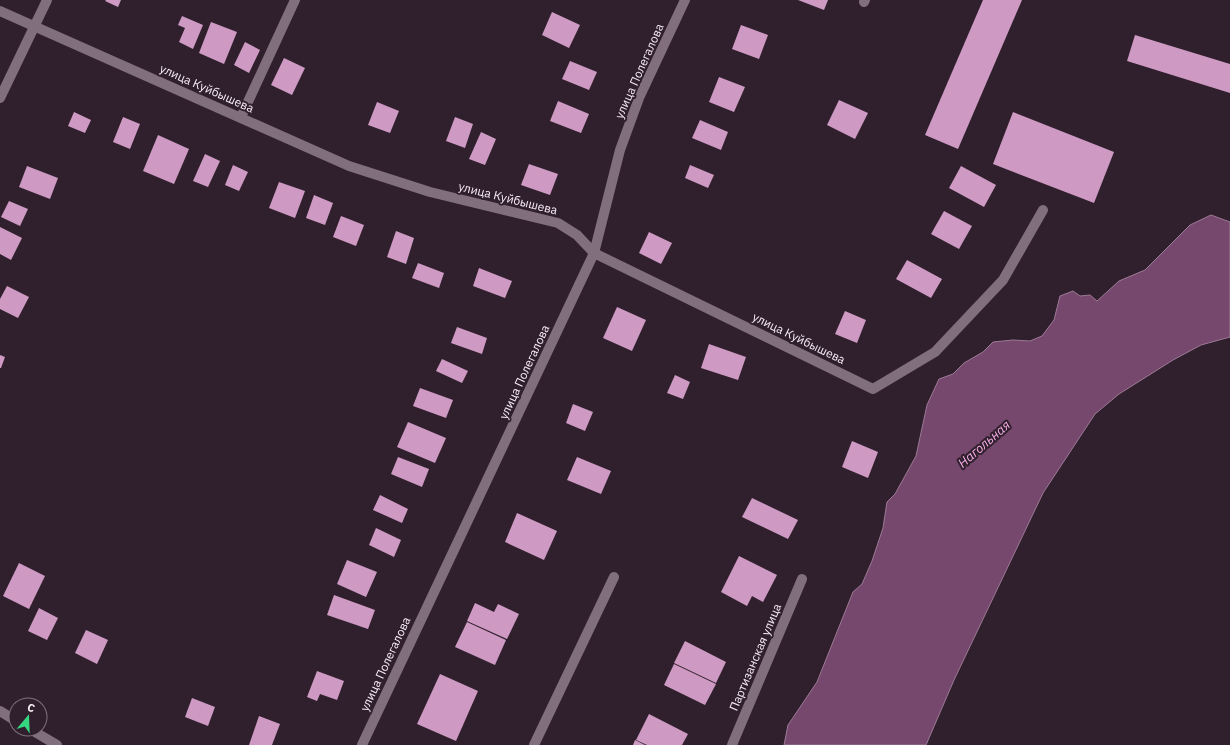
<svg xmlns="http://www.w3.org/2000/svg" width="1230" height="745" font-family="'IBM Plex Sans',sans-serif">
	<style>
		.water { fill: #76486d; stroke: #9d7a96 }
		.building { fill: #ce9ac3 }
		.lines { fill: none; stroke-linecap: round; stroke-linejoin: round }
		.lane { stroke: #826f7d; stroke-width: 10 }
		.street { stroke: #826f7d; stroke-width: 10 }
		.secondary { stroke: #826f7d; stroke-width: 10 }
		.labels { text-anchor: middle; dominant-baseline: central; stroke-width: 4; stroke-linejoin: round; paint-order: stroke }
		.street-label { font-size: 12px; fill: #f8edf5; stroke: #30202d }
		.water-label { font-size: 13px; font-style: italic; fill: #f6ade6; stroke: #30202d }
	</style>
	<rect width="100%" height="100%" fill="#30202d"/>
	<path class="water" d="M1211 215 1230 222V337L1201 345 1173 360 1119 394 1095 414 1043 493 954 680 926 745H784L788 725 817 682 853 592 862 584 872 561 883 528 887 502 895 494 916 456 927 405 939 379 953 374 964 363 983 352 993 342 1013 340 1030 341 1042 336 1054 320 1060 296 1073 291 1080 296 1090 295 1097 301 1119 281 1145 270 1190 225Z"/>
	<g class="building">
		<path d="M106 0H121L118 7 105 1Z"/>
		<path d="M798 0H828L824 10Z"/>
		<path d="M983 0H1022L958 149 925 135Z"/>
		<path d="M552 12 580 25 569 48 542 35Z"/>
		<path d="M182 16 203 25 193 49 179 42 185 28 178 25Z"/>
		<path d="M211 22 237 32 224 64 199 53Z"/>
		<path d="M741 25 768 35 759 59 732 49Z"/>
		<path d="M1135 35 1230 64V93L1127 61Z"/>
		<path d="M245 42 260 50 249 73 234 65Z"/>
		<path d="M284 58 305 68 292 95 271 85Z"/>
		<path d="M570 61 597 72 589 90 562 79Z"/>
		<path d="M719 77 745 87 734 112 709 102Z"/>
		<path d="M839 100 868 113 855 139 827 125Z"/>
		<path d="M558 101 589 114 581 133 550 121Z"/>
		<path d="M377 102 399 111 390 133 368 125Z"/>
		<path d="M74 112 91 120 85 133 68 126Z"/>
		<path d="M1013 112 1114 152 1094 203 993 164Z"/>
		<path d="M123 117 140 124 130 149 113 142Z"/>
		<path d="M455 117 473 124 465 148 446 141Z"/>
		<path d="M700 120 728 132 721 150 692 138Z"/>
		<path d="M481 132 496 139 485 165 469 159Z"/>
		<path d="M158 135 189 149 174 184 143 171Z"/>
		<path d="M205 154 220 161 208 187 193 181Z"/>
		<path d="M529 164 558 174 550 195 521 185Z"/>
		<path d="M233 165 248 172 239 191 225 185Z"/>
		<path d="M690 165 714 175 708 188 685 178Z"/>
		<path d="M27 166 58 178 50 199 19 187Z"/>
		<path d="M961 166 996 185 984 207 949 188Z"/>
		<path d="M279 182 305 191 295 218 269 208Z"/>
		<path d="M314 195 333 203 325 225 306 218Z"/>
		<path d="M9 201 28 209 20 226 1 217Z"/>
		<path d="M944 211 972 226 959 249 931 234Z"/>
		<path d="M341 216 364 225 356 246 333 237Z"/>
		<path d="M0 227 22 238 11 260 0 254Z"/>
		<path d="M396 231 414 238 406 264 387 257Z"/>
		<path d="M649 232 672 243 661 264 639 253Z"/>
		<path d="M907 260 942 279 931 298 896 279Z"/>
		<path d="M418 263 444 273 439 288 412 278Z"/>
		<path d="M479 268 512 281 505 298 473 286Z"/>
		<path d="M7 286 29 297 18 318 0 309V299Z"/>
		<path d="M617 307 646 320 632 351 603 338Z"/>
		<path d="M845 311 866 320 857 343 835 334Z"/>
		<path d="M457 327 487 338 482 354 451 343Z"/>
		<path d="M709 344 746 357 738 380 701 368Z"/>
		<path d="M0 355 5 357 1 368H0Z"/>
		<path d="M442 359 468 371 462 383 436 371Z"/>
		<path d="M675 375 690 382 683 399 667 393Z"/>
		<path d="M420 388 453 400 446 418 413 406Z"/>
		<path d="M573 404 593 412 585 431 566 423Z"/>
		<path d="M408 422 446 438 435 463 397 447Z"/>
		<path d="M852 441 878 452 868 478 842 467Z"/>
		<path d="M398 457 429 469 422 487 391 474Z"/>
		<path d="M577 457 611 471 601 494 567 480Z"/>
		<path d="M380 495 408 509 402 523 373 510Z"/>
		<path d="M752 498 798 520 788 539 742 517Z"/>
		<path d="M517 513 557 531 544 560 505 542Z"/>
		<path d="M376 528 401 540 394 557 369 545Z"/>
		<path d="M739 556 777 575 763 602 752 596 747 606 721 592Z"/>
		<path d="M347 560 377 572 366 597 337 584Z"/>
		<path d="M19 563 45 576 29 609 3 596Z"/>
		<path d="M334 595 375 610 368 629 327 615Z"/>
		<path d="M475 603 494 612 498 604 519 614 507 639 467 621Z"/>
		<path d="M39 608 58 618 47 640 28 631Z"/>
		<path d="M467 622 506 640 495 665 455 647Z"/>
		<path d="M86 630 108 640 97 664 75 653Z"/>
		<path d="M685 641 726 662 716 683 674 663Z"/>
		<path d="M674 664 716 684 705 705 664 685Z"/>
		<path d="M317 671 344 681 337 700 320 694 317 701 307 697Z"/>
		<path d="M440 674 478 691 456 741 417 724Z"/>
		<path d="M192 698 215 707 208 726 185 717Z"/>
		<path d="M649 714 688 734 682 745H647L636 740Z"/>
		<path d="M259 716 280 724 272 745H249Z"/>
		<path d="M635 740 645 745H633Z"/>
	</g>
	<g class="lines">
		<g class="lane">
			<path d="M864 2 865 0"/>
			<path d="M241 117 295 0"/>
		</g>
		<g class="street">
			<path d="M0 11 349 166 430 192 558 223 577 235 594 253 873 389 935 352 1003 280 1043 210"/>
			<path d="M0 711 16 721"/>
			<path d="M30 729 57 745"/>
			<path d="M362 745 594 253 620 150 639 98 685 0"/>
			<path d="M534 745 614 577"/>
			<path d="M732 745 802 579"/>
		</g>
		<path class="secondary" d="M0 98 47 0"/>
	</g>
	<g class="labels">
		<g class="street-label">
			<text transform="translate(639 71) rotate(-66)">улица Полегалова</text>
			<text transform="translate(207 88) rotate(24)">улица Куйбышева</text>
			<text transform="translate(508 198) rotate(14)">улица Куйбышева</text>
			<text transform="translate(799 338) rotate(26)">улица Куйбышева</text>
			<text transform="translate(524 372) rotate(-65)">улица Полегалова</text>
			<text transform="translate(755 657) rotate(-67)">Партизанская улица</text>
			<text transform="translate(385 664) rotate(-65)">улица Полегалова</text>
		</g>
		<g class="water-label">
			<text transform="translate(984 444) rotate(-41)">Нагольная</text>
		</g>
	</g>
	<g transform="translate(28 717) rotate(19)"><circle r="19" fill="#30202d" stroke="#80727d"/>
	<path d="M0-3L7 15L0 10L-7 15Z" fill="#35d881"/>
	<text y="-6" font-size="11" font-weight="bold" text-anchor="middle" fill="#f8edf5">С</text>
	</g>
</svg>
